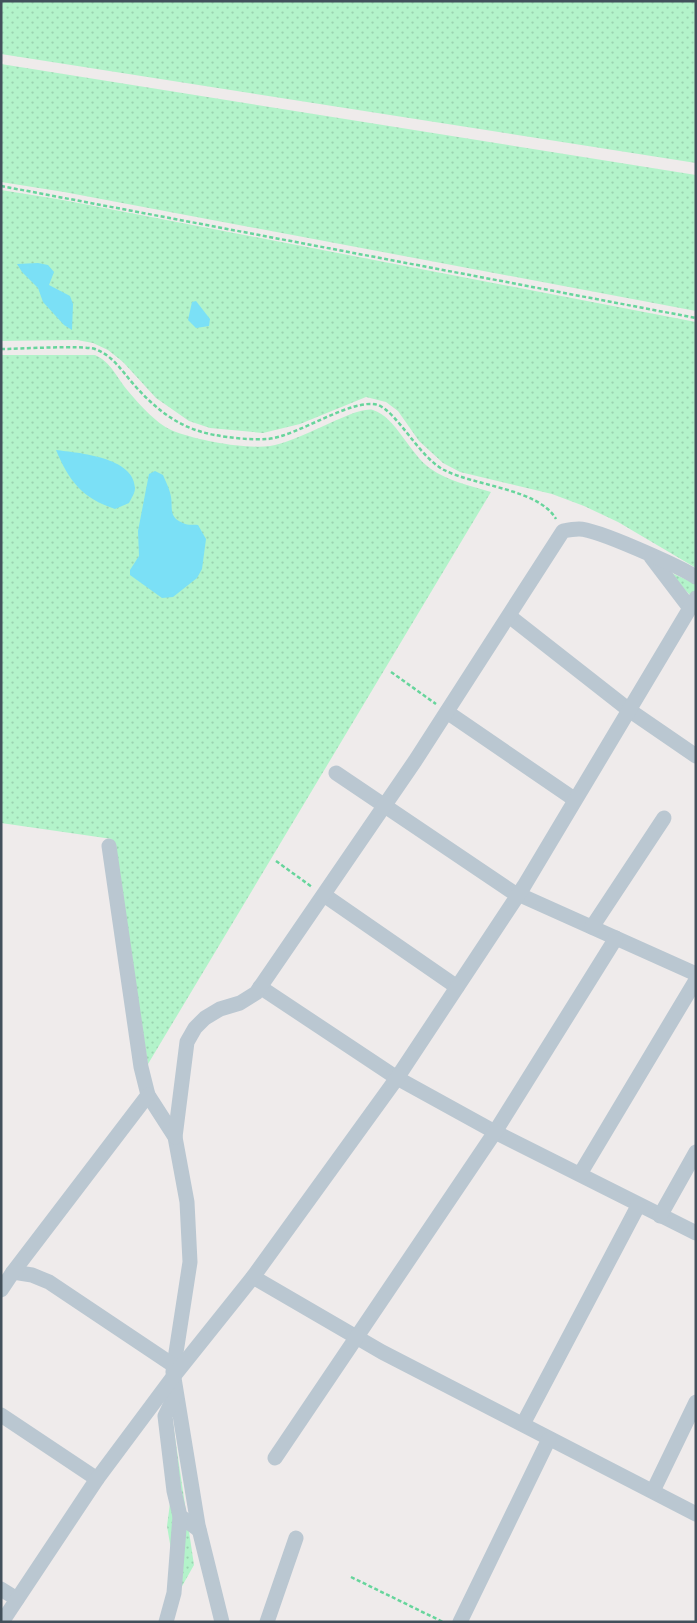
<svg xmlns="http://www.w3.org/2000/svg" width="697" height="1623" font-family="'Source Sans 3',sans-serif">
	<style>
		.green { fill: url(#green-dots) }
		.water { fill: #7be0f6 }
		.lines { fill: none; stroke-linecap: round; stroke-linejoin: round }
		.path { stroke: #67d59c; stroke-width: 2.5; stroke-dasharray: 4 2.5; stroke-linecap: butt }
		.minor { stroke: #bac7d1; stroke-width: 15 }
	</style>
	<defs>
		<pattern id="green-dots" width="8" height="8" patternUnits="userSpaceOnUse" patternTransform="scale(1.25)"><rect width="8" height="8" fill="#b3f3ca"/><path d="M2 2h.1M6 6h.1" fill="none" stroke="#9bd2b0" stroke-width="1.8" stroke-linecap="round"/></pattern>
	</defs>
	<rect width="100%" height="100%" fill="#efebeb"/>
	<g class="green">
		<path d="M1 1H696V163L1 54Z"/>
		<path d="M1 64 696 175V311L64 192 1 182Z"/>
		<path d="M1 190 63 200 696 322V568L618 522 584 506 552 494 460 472 443 463 419 441 398 411 386 402 366 397 300 424 263 433 210 428 189 421 156 398 123 362 108 350 93 343 77 340 1 341Z"/>
		<path d="M1 355H95C111 362 117 378 128 391 140 405 158 426 176 432 201 441 244 449 270 446 297 443 357 405 373 410 396 417 410 455 431 469 448 481 471 486 491 492L148 1064 112 839 1 823Z"/>
		<path d="M667 571 696 584V592L692 595 689 594Z"/>
		<path d="M170 1404 194 1565 181 1588 177 1585 167 1526 172 1488Z"/>
	</g>
	<g class="water">
		<path d="M38 263 48 265 54 272 49 285 70 296 73 304 72 330 64 325 43 302 38 288 22 272 17 264Z"/>
		<path d="M196 301 210 319 209 326 196 328 188 320 192 302Z"/>
		<path d="M56 450C79 453 134 457 135 488 135 493 131 499 129 503L115 509C82 498 69 481 56 450Z"/>
		<path d="M155 471 163 475C166 482 170 490 171 497 173 508 168 517 183 523 189 526 193 524 198 525L206 539 202 569 197 578 173 597 162 598 130 575V570L139 556 138 531 148 479 149 474Z"/>
	</g>
	<g class="lines">
		<g class="path">
			<path d="M1 186 696 318"/>
			<path d="M1 349C19 349 82 345 95 349 114 356 123 373 136 387 159 412 181 429 215 435 230 438 252 440 268 439 298 436 353 397 378 405 398 413 419 457 444 470 475 486 539 489 556 519"/>
			<path d="M391 672 436 704"/>
			<path d="M276 861 312 887"/>
			<path d="M351 1577 443 1622"/>
		</g>
		<g class="minor">
			<path d="M651 557 689 607"/>
			<path d="M509 616 629 710 696 756"/>
			<path d="M447 712 574 799"/>
			<path d="M336 773 511 891 696 974"/>
			<path d="M109 846 141 1067 148 1095 175 1137 187 1202 190 1262 173 1372 198 1525 222 1622"/>
			<path d="M324 895 457 987"/>
			<path d="M592 927 664 818"/>
			<path d="M260 987 397 1078 495 1132 696 1233"/>
			<path d="M175 1137 187 1042 195 1028 205 1018 220 1009 240 1003 256 993 415 761 563 531C568 530 574 529 579 529 597 529 678 566 696 577"/>
			<path d="M580 1174 696 980"/>
			<path d="M660 1216 696 1152"/>
			<path d="M13 1272 32 1275 49 1282 173 1365"/>
			<path d="M253 1277 382 1352 696 1514"/>
			<path d="M1 1290 13 1272 148 1095"/>
			<path d="M175 1395 165 1416 174 1491 180 1516 199 1530"/>
			<path d="M1 1415 97 1479"/>
			<path d="M523 1424 638 1206"/>
			<path d="M275 1458 495 1132 616 938"/>
			<path d="M653 1491 696 1402"/>
			<path d="M1 1589 17 1599"/>
			<path d="M2 1622 97 1479 173 1377 253 1277 397 1078 524 886 696 598"/>
			<path d="M166 1622 174 1593 180 1516"/>
			<path d="M267 1622 296 1538"/>
			<path d="M460 1622 549 1439"/>
		</g>
	</g>
	<rect width="697" height="1623" fill="none" stroke="#42505b" stroke-width="5"/>
</svg>
